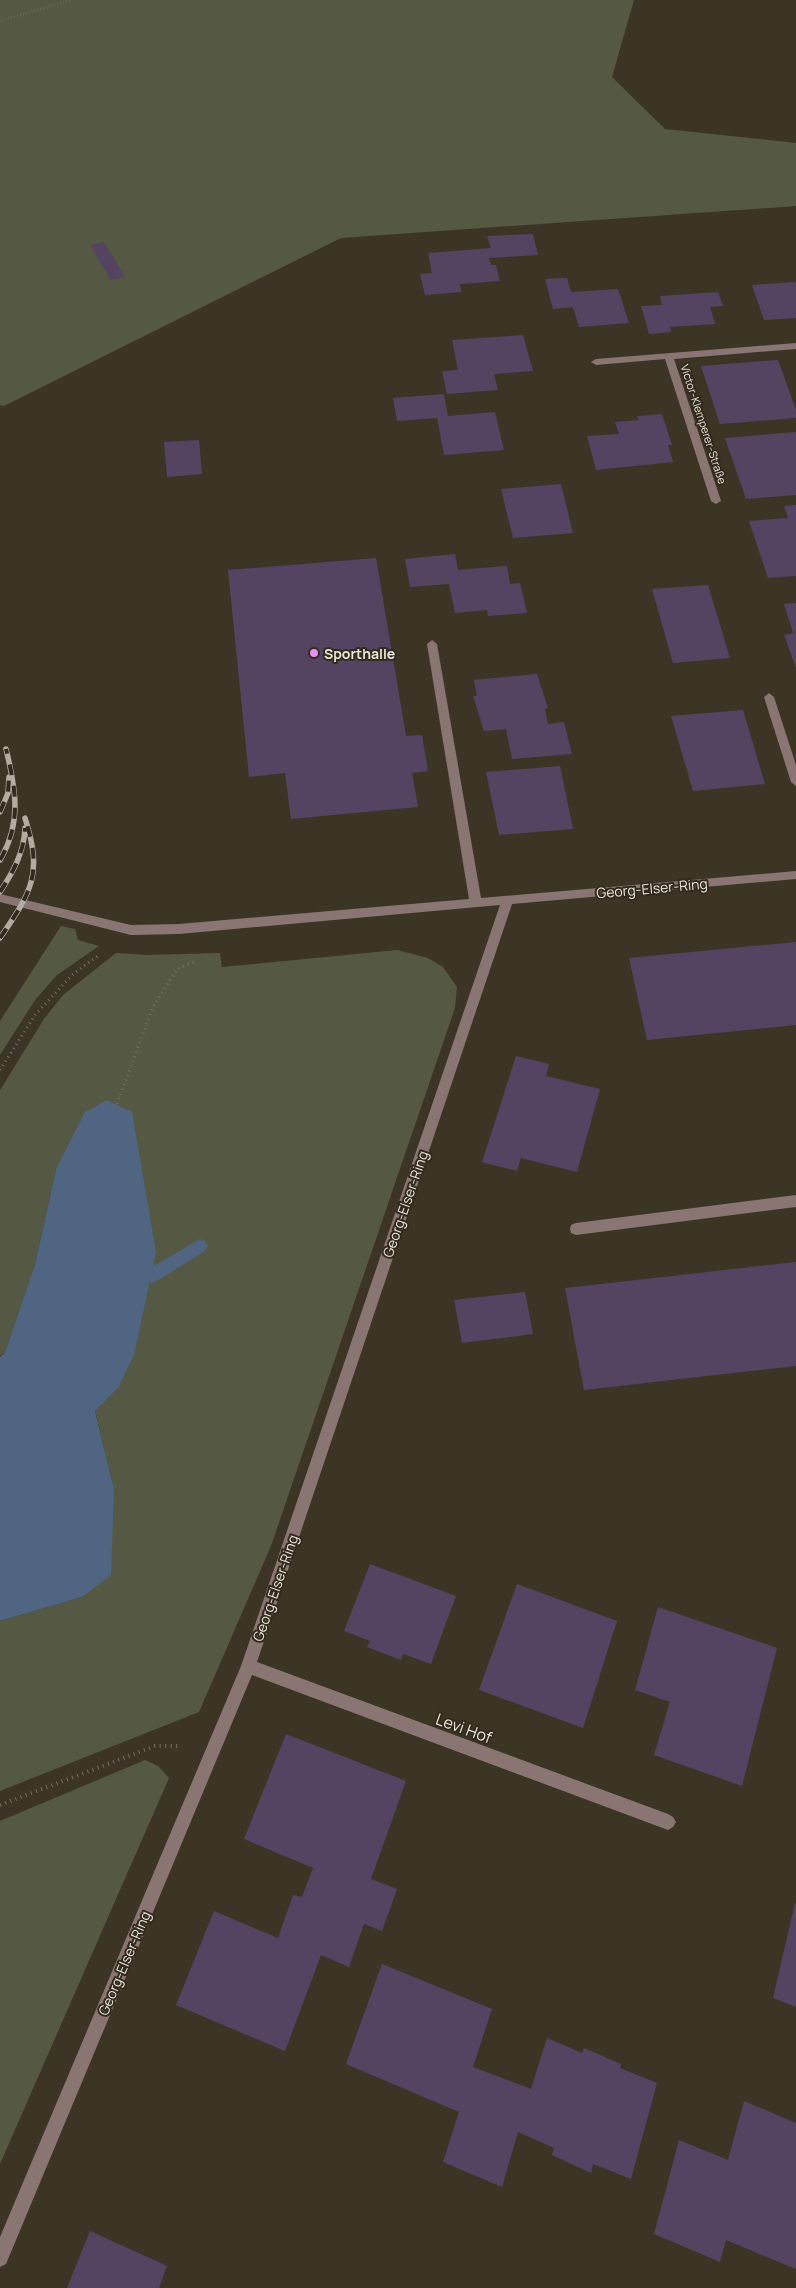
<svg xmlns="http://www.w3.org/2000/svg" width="796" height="2288" font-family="Manrope,sans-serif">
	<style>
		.green { fill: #555842 }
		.water { fill: #4f6581 }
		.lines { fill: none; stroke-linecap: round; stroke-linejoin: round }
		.stream { fill: #4f6581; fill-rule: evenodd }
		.building { fill: #544462 }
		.path-far2 { stroke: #766f62; stroke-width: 2.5; stroke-dasharray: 0.5 2.5; stroke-linecap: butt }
		.path-far1 { stroke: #766f62; stroke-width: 3; stroke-dasharray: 1 4; stroke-linecap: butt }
		.path { stroke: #766f62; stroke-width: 4; stroke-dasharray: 1 4.5; stroke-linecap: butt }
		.minor { fill: #897673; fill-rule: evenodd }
		.rail-casing { stroke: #b2aca1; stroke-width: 5.5 }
		.rail { stroke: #322a1c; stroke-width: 4; stroke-dasharray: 11; stroke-linecap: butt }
		.poi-dot { fill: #eb8dfc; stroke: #322a1c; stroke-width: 2 }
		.labels { text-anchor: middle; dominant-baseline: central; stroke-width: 4; stroke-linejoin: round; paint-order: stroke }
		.far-street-label { font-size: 11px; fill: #eae5dc; stroke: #322a1c }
		.poi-label { font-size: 14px; font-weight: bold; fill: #eae5dc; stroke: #322a1c; text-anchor: start }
		.street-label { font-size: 14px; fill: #eae5dc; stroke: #322a1c }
		.near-street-label { font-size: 16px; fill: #eae5dc; stroke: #322a1c }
	</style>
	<rect width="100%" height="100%" fill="#3c3526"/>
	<g class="green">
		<path d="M0 0H634L612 77 665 129 796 143V206L341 238 4 406 0 405Z"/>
		<path d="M61 926 75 929 78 940 99 946 57 975 35 1000 0 1055V1021Z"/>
		<path d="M397 950 428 958 443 967 457 987 455 1008 271 1546 199 1712 0 1791V1621L82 1597 114 1490 95 1410 118 1388 56 1169 35 1264 5 1352 0 1356V1090L44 1019 63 995 116 953 147 955 220 953 222 967Z"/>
		<path d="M145 1760 158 1766 169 1778 0 2164V1821Z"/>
	</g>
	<path class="water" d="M107 1100 132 1112 156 1252 134 1355 118 1388 95 1411 114 1489 111 1575 82 1597 0 1621V1357L5 1352 35 1264 56 1169 85 1112Z"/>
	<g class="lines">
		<path class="stream" d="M200 1239 205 1241 208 1246 205 1251 157 1281 151 1283 145 1281 143 1276 145 1271Z"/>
	</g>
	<g class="building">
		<path d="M533 234 538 255 489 258 491 265H496L500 281 460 284 461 292 425 295 420 274 432 273 428 253 491 248 487 236Z"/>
		<path d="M104 242 125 277 111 280 90 245Z"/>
		<path d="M567 278 571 292 618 289 629 323 579 327 573 307 553 309 545 279Z"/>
		<path d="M796 282V318L764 320 752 285Z"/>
		<path d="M718 292 723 306 710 307 715 324 670 327 671 332 649 334 641 306 662 305 660 296Z"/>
		<path d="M523 335 533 371 494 374 498 390 447 394 442 371 458 370 452 340Z"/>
		<path d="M778 360 796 410V418L720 424 701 366Z"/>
		<path d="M444 394 448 416 495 412 504 450 444 455 437 418 397 421 393 398Z"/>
		<path d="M662 414 672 445H668L673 462 596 470 587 436 619 434 615 422 639 420 637 416Z"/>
		<path d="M796 432V495L746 499 725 438Z"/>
		<path d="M199 440 202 474 167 477 164 442Z"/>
		<path d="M561 484 573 533 513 538 501 489Z"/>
		<path d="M796 505V576L768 578 749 521 788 518 784 506Z"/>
		<path d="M455 554 458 570 507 566 510 584 520 583 527 613 488 616 487 610 455 613 449 584 410 587 405 559Z"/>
		<path d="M376 558 406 736 422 735 428 771 412 773 418 807 291 819 285 773 249 777 228 570Z"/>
		<path d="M708 585 730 658 673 663 652 589Z"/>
		<path d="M796 603V668L784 635 793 633 784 604Z"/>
		<path d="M537 674 548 708 545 709 548 724 564 722 572 754 512 759 506 729 484 731 473 696H477L474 680Z"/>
		<path d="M743 710 765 784 693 791 671 716Z"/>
		<path d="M560 766 573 829 499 835 486 772Z"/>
		<path d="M796 942V1025L647 1040 629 958Z"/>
		<path d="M516 1056 549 1064 546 1076 600 1089 577 1172 521 1158 517 1171 482 1162Z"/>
		<path d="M796 1262V1366L584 1390 565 1288Z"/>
		<path d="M525 1292 533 1334 462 1343 454 1300Z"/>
		<path d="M370 1564 456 1596 431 1664 403 1654 401 1660 367 1647 370 1641 344 1631Z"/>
		<path d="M517 1584 617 1621 583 1728 479 1690Z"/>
		<path d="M658 1607 777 1648 742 1786 654 1755 670 1702 635 1690Z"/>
		<path d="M286 1734 406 1781 371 1879 397 1889 382 1931 364 1924 349 1967 321 1955 285 2051 176 2005 214 1911 278 1938 293 1895 302 1897 313 1868 244 1839Z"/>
		<path d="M795 1903H796V2007L773 1998Z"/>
		<path d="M382 1964 492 2009 473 2067 531 2089 547 2038 582 2053 584 2048 621 2064 620 2068 657 2083 631 2179 593 2164 591 2173 552 2155 554 2148 518 2132 502 2187 443 2162 459 2112 346 2064Z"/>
		<path d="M744 2101 796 2123V2269L726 2240 720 2262 654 2234 679 2140 728 2160Z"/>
		<path d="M90 2231 167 2266 159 2288H67Z"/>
	</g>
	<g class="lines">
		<path class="path-far2" d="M0 21 71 0"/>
		<g class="path-far1">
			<path d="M0 1070 35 1015 72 975 99 955"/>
			<path d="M117 1104 153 1007 177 969 194 962"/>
		</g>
		<path class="path" d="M0 1805 155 1746H178"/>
		<g class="minor">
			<path d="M796 343V349L674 359 721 501 716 504 711 501 665 359 596 365 591 362 596 359Z"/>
			<path d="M432 640 437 644 481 898 796 871V879L512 904 257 1662 668 1814 673 1817 676 1822 673 1827 668 1830 252 1675 6 2264 0 2267V2237L241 1666 500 905 179 934 131 935 0 902V894L131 925 179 924 469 899 427 644Z"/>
			<path d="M769 693 774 697 796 765V786L791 782 764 697Z"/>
			<path d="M796 1195V1207L576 1235 571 1233 570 1229 571 1225 576 1223Z"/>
		</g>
		<g class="rail-casing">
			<g id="rail">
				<path d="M0 812 8 793 9 777"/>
				<path d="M0 860C22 822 16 790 6 749"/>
				<path d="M0 892C13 872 24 853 25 828"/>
				<path d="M0 938C32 891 43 874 25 818"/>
			</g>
		</g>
		<use href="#rail" class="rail"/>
	</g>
	<circle class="poi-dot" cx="314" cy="653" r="5"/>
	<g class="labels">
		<g class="far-street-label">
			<text transform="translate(704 424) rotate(72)">Victor-Klemperer-Straße</text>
		</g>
		<g class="poi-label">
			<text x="324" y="653">Sporthalle</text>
		</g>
		<g class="street-label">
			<text transform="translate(652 888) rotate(-5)">Georg-Elser-Ring</text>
			<text transform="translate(405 1204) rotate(-71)">Georg-Elser-Ring</text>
			<text transform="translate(275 1588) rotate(-71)">Georg-Elser-Ring</text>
			<text transform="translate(124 1963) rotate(-67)">Georg-Elser-Ring</text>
		</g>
		<g class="near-street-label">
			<text transform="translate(464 1728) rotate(20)">Levi Hof</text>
		</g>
	</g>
</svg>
